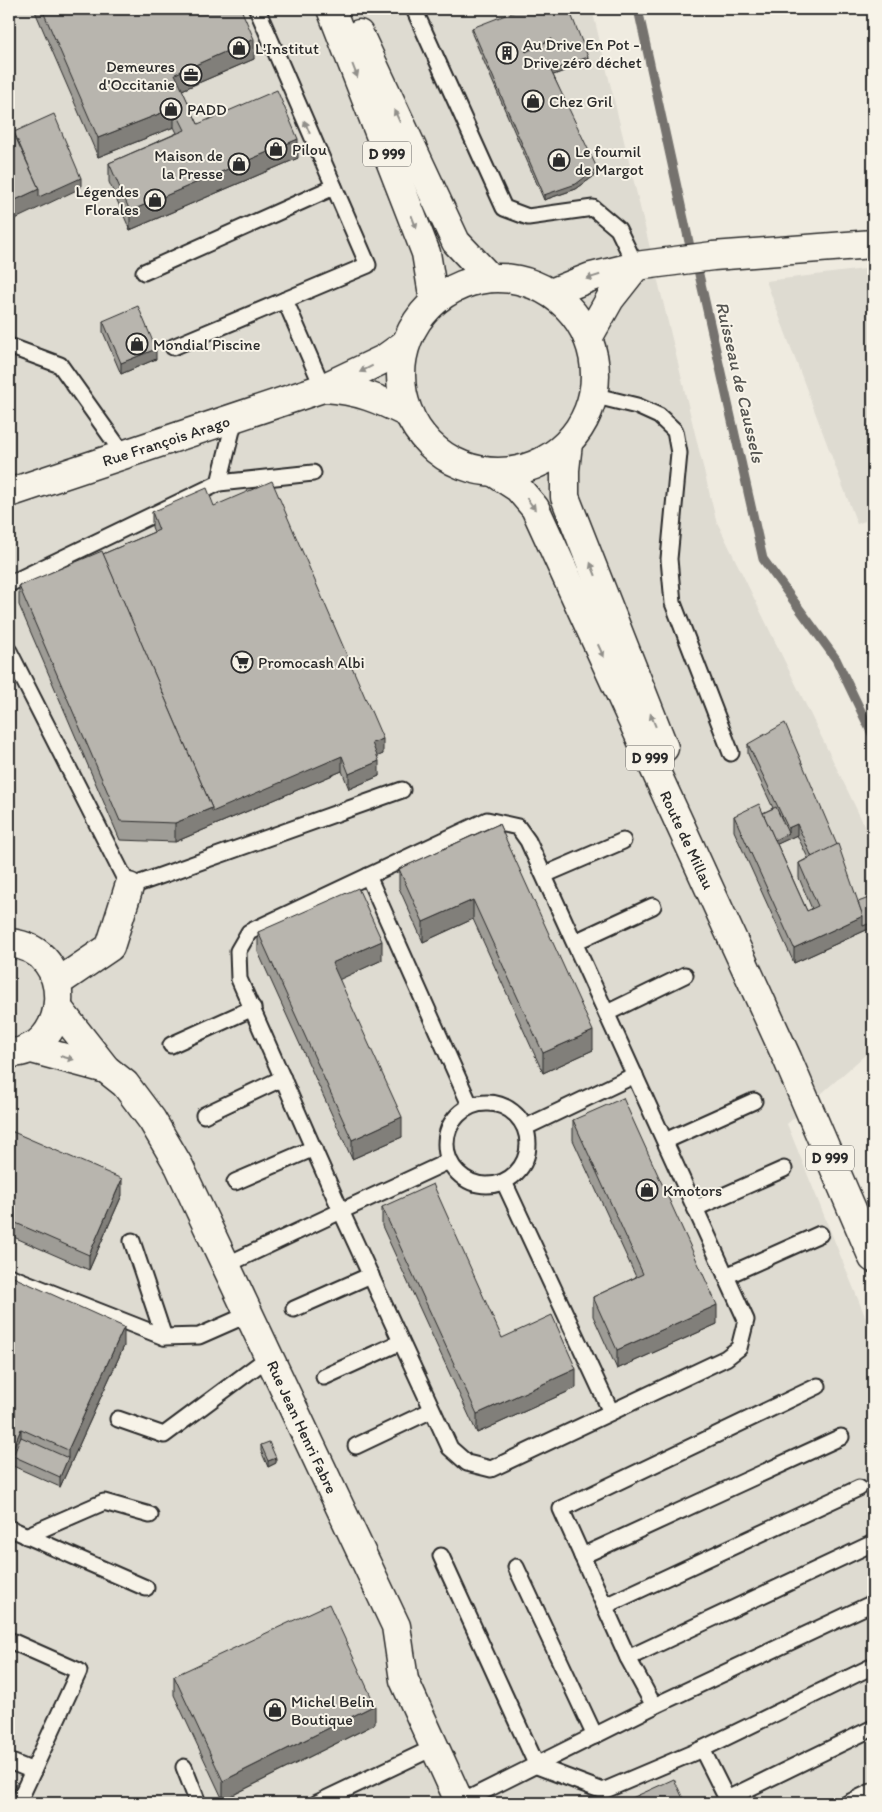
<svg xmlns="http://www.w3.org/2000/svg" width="882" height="1812" font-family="Itim,sans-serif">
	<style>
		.built { fill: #dedbd1 }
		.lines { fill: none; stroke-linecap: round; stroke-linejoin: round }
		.stream { stroke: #74726e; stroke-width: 9 }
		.lane-casing { stroke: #2b2b2b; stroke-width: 19 }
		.street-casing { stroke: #2b2b2b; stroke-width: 31 }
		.primary-casing { stroke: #2b2b2b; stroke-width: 31 }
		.lane { stroke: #f7f3e8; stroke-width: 15 }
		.street { stroke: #f7f3e8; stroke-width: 28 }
		.primary { stroke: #f7f3e8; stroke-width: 28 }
		.wall { fill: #9e9c96; stroke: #2b2b2b; fill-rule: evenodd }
		.shaded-wall { fill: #817f7a; stroke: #2b2b2b }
		.building { fill: #b8b5ae; stroke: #2b2b2b; fill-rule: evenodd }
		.oneway { fill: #918f8a }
		.labels { text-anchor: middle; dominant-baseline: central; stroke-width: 4; stroke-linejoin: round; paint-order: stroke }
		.shield { fill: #f7f3e8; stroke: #686764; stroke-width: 1 }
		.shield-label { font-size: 15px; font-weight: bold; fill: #2b2b2b }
		.poi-label { font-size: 16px; fill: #2b2b2b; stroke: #f7f3e8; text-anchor: start }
		.street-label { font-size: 16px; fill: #2b2b2b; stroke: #f7f3e8 }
		.water-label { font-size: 18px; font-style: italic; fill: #555552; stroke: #f7f3e8 }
	</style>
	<rect width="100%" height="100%" fill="#efebe0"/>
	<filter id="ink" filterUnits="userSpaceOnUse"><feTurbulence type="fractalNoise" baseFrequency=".02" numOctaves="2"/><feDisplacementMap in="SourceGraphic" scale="10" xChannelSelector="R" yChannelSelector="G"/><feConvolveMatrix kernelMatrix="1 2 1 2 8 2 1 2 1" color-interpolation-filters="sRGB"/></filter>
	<g filter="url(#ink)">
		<g class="built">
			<path d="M9 9H592L716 520 873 843V1048L787 1124 873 1336V1803H9Z"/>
			<path d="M873 268V518L857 524 766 281Z"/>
		</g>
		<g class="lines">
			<path class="stream" d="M638 9 691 251 698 270 763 559 836 659 873 736"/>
			<g class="lane-casing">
				<g id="lane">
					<path d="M257 9 368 265 285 300 323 388"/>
					<path d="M414 9 504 208 528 217 593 208 618 229 636 266"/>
					<path d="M144 272 334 187"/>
					<path d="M9 346 60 365 124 455"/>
					<path d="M173 347 285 300"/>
					<path d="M592 395 637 406 659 416 675 431 679 453 669 559 673 603 731 753"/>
					<path d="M219 483 235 418"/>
					<path d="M9 584 219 483 313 473"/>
					<path d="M9 651 129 887 402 790"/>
					<path d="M544 875 623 841"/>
					<path d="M368 876 470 1105"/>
					<path d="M575 942 653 906"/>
					<path d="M607 1013 685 975"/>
					<path d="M171 1045 253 1008"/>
					<circle cx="487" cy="1144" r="41"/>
					<path d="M204 1115 283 1078"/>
					<path d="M526 1127 635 1075"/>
					<path d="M665 1141 754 1101"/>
					<path d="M235 1182 314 1148"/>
					<path d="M504 1182 611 1412"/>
					<path d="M696 1208 784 1169"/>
					<path d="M132 1241 164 1337"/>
					<path d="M226 1265 341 1211 450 1448 467 1463 491 1469 726 1358 739 1348 746 1320 528 841 518 827 487 820 249 932 238 951 239 979 341 1211 449 1161"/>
					<path d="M9 1276 164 1337 199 1336 249 1314"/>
					<path d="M726 1276 820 1234"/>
					<path d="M294 1309 371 1275"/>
					<path d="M324 1377 401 1342"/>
					<path d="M118 1419 164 1435 269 1357"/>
					<path d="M356 1446 432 1410"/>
					<path d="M9 1528 146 1588"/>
					<path d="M26 1536 104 1502 150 1515"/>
					<path d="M441 1556 537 1766 603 1791 702 1749 729 1803"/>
					<path d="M582 1556 841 1437"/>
					<path d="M516 1567 595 1736"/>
					<path d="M605 1606 859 1488"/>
					<path d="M9 1640 79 1671 33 1771 9 1761"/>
					<path d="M628 1658 561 1509 818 1386"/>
					<path d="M654 1706 628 1658 873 1543"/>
					<path d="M702 1749 873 1666"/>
					<path d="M184 1767 198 1803"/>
					<path d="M727 1799 873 1728"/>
					<path d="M18 1803 33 1771"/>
					<path d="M317 1803 435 1747"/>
					<path d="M460 1803 654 1706 873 1603"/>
					<path d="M848 1803 873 1791"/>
				</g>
			</g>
			<g class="street-casing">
				<g id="street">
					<path d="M551 293 591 277 636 266 713 256 873 244"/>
					<path d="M588 338 610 299 636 266"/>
					<path d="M325 388C358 390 379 399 409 414"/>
					<path d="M9 493 323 388 384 359 405 344"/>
					<path d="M9 943C79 949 70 1053 9 1053"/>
					<path d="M57 983 110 947 129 887"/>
					<path d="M58 1008 106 1069 125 1084 152 1120 179 1166 396 1626 404 1680 460 1803"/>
					<path d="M28 1048 106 1069"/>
				</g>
			</g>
			<g class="primary-casing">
				<g id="primary">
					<path d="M331 9 426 253 434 301"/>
					<path d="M359 34 456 242 490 278"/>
					<circle cx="498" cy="375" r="97"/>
					<path d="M568 443 565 470V497L664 748"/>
					<path d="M495 473 518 488 535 508 787 1058 873 1258"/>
				</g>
			</g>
			<use href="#lane" class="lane"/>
			<use href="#street" class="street"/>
			<use href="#primary" class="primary"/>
		</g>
		<g class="wall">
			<path d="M34 9H241L254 59 182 90 198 124 298 158 130 230 109 182V163L177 133 174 127 98 157Z"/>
			<path d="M472 28 588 62 553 75 597 174 576 189 544 200 472 34Z"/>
			<path d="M103 321 156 359 121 374 103 332Z"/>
			<path d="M214 506 383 754 377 756 379 776 349 789 342 771 175 842 120 840 19 605V586L103 554 154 532 152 527V512Z"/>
			<path d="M748 744 858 902 873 909V927L794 963 734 831V816L763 813 773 808 748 754ZM797 835 808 858 799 863V878L812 909 807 911 777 844Z"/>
			<path d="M499 824 593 1050 543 1073 473 919 423 942 399 888V869Z"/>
			<path d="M258 932 382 960 339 979 402 1137 352 1159 258 952Z"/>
			<path d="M573 1120 717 1324 617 1369 593 1316V1297L636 1277 573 1140Z"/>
			<path d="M9 1135 122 1195 89 1270 9 1235Z"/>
			<path d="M382 1207 502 1338 576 1388 477 1433 382 1226Z"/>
			<path d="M9 1275 124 1346 60 1487 13 1466 9 1476Z"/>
			<path d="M261 1445 276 1463 268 1467 261 1451Z"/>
			<path d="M174 1676 375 1724 223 1800 174 1695Z"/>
		</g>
		<g class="shaded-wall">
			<path d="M254 39V59L175 93V74Z"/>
			<path d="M588 57V62L551 76V71Z"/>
			<path d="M174 108V127L98 157V138Z"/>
			<path d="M298 139V158L130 230V211Z"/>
			<path d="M597 168V174L576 189 544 200V195Z"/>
			<path d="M81 178V188L9 222V203L39 189Z"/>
			<path d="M156 349V359L121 374V363Z"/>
			<path d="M383 739V754L372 759V743Z"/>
			<path d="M342 756V771L175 842V823Z"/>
			<path d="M379 761V776L349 789V774Z"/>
			<path d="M797 824V835L771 847V841L788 833V828Z"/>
			<path d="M473 900V919L423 942V922Z"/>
			<path d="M863 916 873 922V927L794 963V948Z"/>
			<path d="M382 941V960L332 983V963Z"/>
			<path d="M593 1031V1050L543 1073V1053Z"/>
			<path d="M402 1117V1137L352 1159V1140Z"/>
			<path d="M122 1179V1195L89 1270V1255Z"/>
			<path d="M717 1305V1324L617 1369V1350Z"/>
			<path d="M124 1327V1346L60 1487V1477L68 1458V1450Z"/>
			<path d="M576 1369V1388L477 1433V1414Z"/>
			<path d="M21 1429V1448L13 1456V1466L9 1476V1457Z"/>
			<path d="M276 1458V1463L268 1467V1461Z"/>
			<path d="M375 1705V1724L223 1800V1781Z"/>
		</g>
		<g class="building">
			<path d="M42 9H241L254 39 175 74 198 124 277 90 298 139 130 211 109 163 185 130 174 108 98 138Z"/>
			<path d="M521 9H569L588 57 551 71 597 168 576 184 544 195 472 28ZM552 39 526 52 525 51Z"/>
			<path d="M54 114 81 178 39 197V189L14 132Z"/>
			<path d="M10 125 39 189 9 203V126Z"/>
			<path d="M138 306 156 349 121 363 103 321Z"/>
			<path d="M272 481 383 739 372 743 379 761 349 774 342 756 212 812V808L103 554 159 530 152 512 207 488 214 506Z"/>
			<path d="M102 551 212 808 175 823 120 821 19 586Z"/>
			<path d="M785 723 837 845 812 857 797 824 788 828 748 744Z"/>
			<path d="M759 804 807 911 818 906 799 863 838 844 863 916 794 948 734 816Z"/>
			<path d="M776 807 788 833 775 840 763 813Z"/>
			<path d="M499 824 593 1031 543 1053 473 900 423 922 399 869Z"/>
			<path d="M358 888 382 941 332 963 402 1117 352 1140 258 932Z"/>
			<path d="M869 898 873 909V922L863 926V916L858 902Z"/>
			<path d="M623 1098 717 1305 617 1350 593 1297 643 1274 573 1120Z"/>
			<path d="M11 1131 122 1179 89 1255 9 1220V1135H10Z"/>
			<path d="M433 1184 502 1338 552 1315 576 1369 477 1414 382 1207Z"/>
			<path d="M9 1275 124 1327 68 1450 21 1429 9 1457Z"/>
			<path d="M21 1437 68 1458 60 1477 13 1456Z"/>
			<path d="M269 1442 276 1458 268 1461 261 1445Z"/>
			<path d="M329 1604 375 1705 223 1781 174 1676Z"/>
			<path d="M674 1779 685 1803H621Z"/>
		</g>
		<defs><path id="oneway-solid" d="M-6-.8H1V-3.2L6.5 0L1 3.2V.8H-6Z" transform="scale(1.25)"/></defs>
		<g class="oneway">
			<use href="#oneway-solid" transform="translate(355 71) rotate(69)"/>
			<use href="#oneway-solid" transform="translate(397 116) rotate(-115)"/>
			<use href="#oneway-solid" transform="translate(307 127) rotate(-113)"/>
			<use href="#oneway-solid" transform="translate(414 222) rotate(69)"/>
			<use href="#oneway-solid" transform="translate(593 277) rotate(163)"/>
			<use href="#oneway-solid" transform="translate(366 369) rotate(153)"/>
			<use href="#oneway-solid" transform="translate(531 504) rotate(53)"/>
			<use href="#oneway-solid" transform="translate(593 569) rotate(-112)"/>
			<use href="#oneway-solid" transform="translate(601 651) rotate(65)"/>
			<use href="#oneway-solid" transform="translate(653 720) rotate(-112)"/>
			<use href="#oneway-solid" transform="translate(67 1058) rotate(15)"/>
		</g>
	</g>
	<defs>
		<g id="shop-ring" transform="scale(1.125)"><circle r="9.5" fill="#f7f3e8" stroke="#2b2b2b" stroke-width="1.5"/><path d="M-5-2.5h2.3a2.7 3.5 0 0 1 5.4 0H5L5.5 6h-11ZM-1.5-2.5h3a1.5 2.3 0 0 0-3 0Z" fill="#2b2b2b"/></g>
		<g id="building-ring" transform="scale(1.125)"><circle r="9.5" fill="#f7f3e8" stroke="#2b2b2b" stroke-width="1.5"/><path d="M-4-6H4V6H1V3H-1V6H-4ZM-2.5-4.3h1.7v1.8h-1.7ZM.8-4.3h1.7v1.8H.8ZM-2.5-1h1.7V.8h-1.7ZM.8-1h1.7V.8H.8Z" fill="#2b2b2b"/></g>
		<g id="office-ring" transform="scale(1.125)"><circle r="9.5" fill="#f7f3e8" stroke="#2b2b2b" stroke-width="1.5"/><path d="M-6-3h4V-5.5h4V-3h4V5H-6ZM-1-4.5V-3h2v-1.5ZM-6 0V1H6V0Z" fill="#2b2b2b"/></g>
		<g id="supermarket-ring" transform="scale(1.125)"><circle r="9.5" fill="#f7f3e8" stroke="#2b2b2b" stroke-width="1.5"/><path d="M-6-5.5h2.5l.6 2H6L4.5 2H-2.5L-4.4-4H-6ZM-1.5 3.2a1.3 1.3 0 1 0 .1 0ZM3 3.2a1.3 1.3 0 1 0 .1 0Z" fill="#2b2b2b"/></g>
	</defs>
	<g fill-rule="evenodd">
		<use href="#shop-ring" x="239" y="48"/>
		<use href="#building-ring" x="507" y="53"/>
		<use href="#office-ring" x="191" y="75"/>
		<use href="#shop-ring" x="533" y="101"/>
		<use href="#shop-ring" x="171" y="109"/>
		<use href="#shop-ring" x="276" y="149"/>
		<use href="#shop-ring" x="559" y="160"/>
		<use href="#shop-ring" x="239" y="164"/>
		<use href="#shop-ring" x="155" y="200"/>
		<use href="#shop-ring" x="137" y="344"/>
		<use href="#supermarket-ring" x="242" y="662"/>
		<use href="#shop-ring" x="647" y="1190"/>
		<use href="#shop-ring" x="275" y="1710"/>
	</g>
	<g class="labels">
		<g class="shield">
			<rect x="363" y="141.5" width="48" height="25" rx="4"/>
			<rect x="626" y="745.5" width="48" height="25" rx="4"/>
			<rect x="806" y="1145.5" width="48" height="25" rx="4"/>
		</g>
		<g class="shield-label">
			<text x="387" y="154">D 999</text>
			<text x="650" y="758">D 999</text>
			<text x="830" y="1158">D 999</text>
		</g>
		<g class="poi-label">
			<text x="523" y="44">Au Drive En Pot -<tspan x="523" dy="18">Drive zéro déchet</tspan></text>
			<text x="255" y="48">L'Institut</text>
			<text x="175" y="66" text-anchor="end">Demeures<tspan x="175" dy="18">d'Occitanie</tspan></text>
			<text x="549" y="101">Chez Gril</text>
			<text x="187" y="109">PADD</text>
			<text x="292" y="149">Pilou</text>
			<text x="575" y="151">Le fournil<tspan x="575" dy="18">de Margot</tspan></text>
			<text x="223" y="155" text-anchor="end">Maison de<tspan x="223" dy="18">la Presse</tspan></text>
			<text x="139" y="191" text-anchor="end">Légendes<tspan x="139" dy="18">Florales</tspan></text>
			<text x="153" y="344">Mondial Piscine</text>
			<text x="258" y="662">Promocash Albi</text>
			<text x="663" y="1190">Kmotors</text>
			<text x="291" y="1701">Michel Belin<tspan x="291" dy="18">Boutique</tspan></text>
		</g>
		<g class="street-label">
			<text transform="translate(166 441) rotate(-18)">Rue François Arago</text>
			<text transform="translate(687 840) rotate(65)">Route de Millau</text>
			<text transform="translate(302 1427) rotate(65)">Rue Jean Henri Fabre</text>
		</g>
		<g class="water-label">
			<text transform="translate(740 382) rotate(77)">Ruisseau de Caussels</text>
		</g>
	</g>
	<rect width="882" height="1812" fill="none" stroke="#f7f3e8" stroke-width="30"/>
	<rect x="15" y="15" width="852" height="1782" fill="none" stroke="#2b2b2b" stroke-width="2" filter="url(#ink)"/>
</svg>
